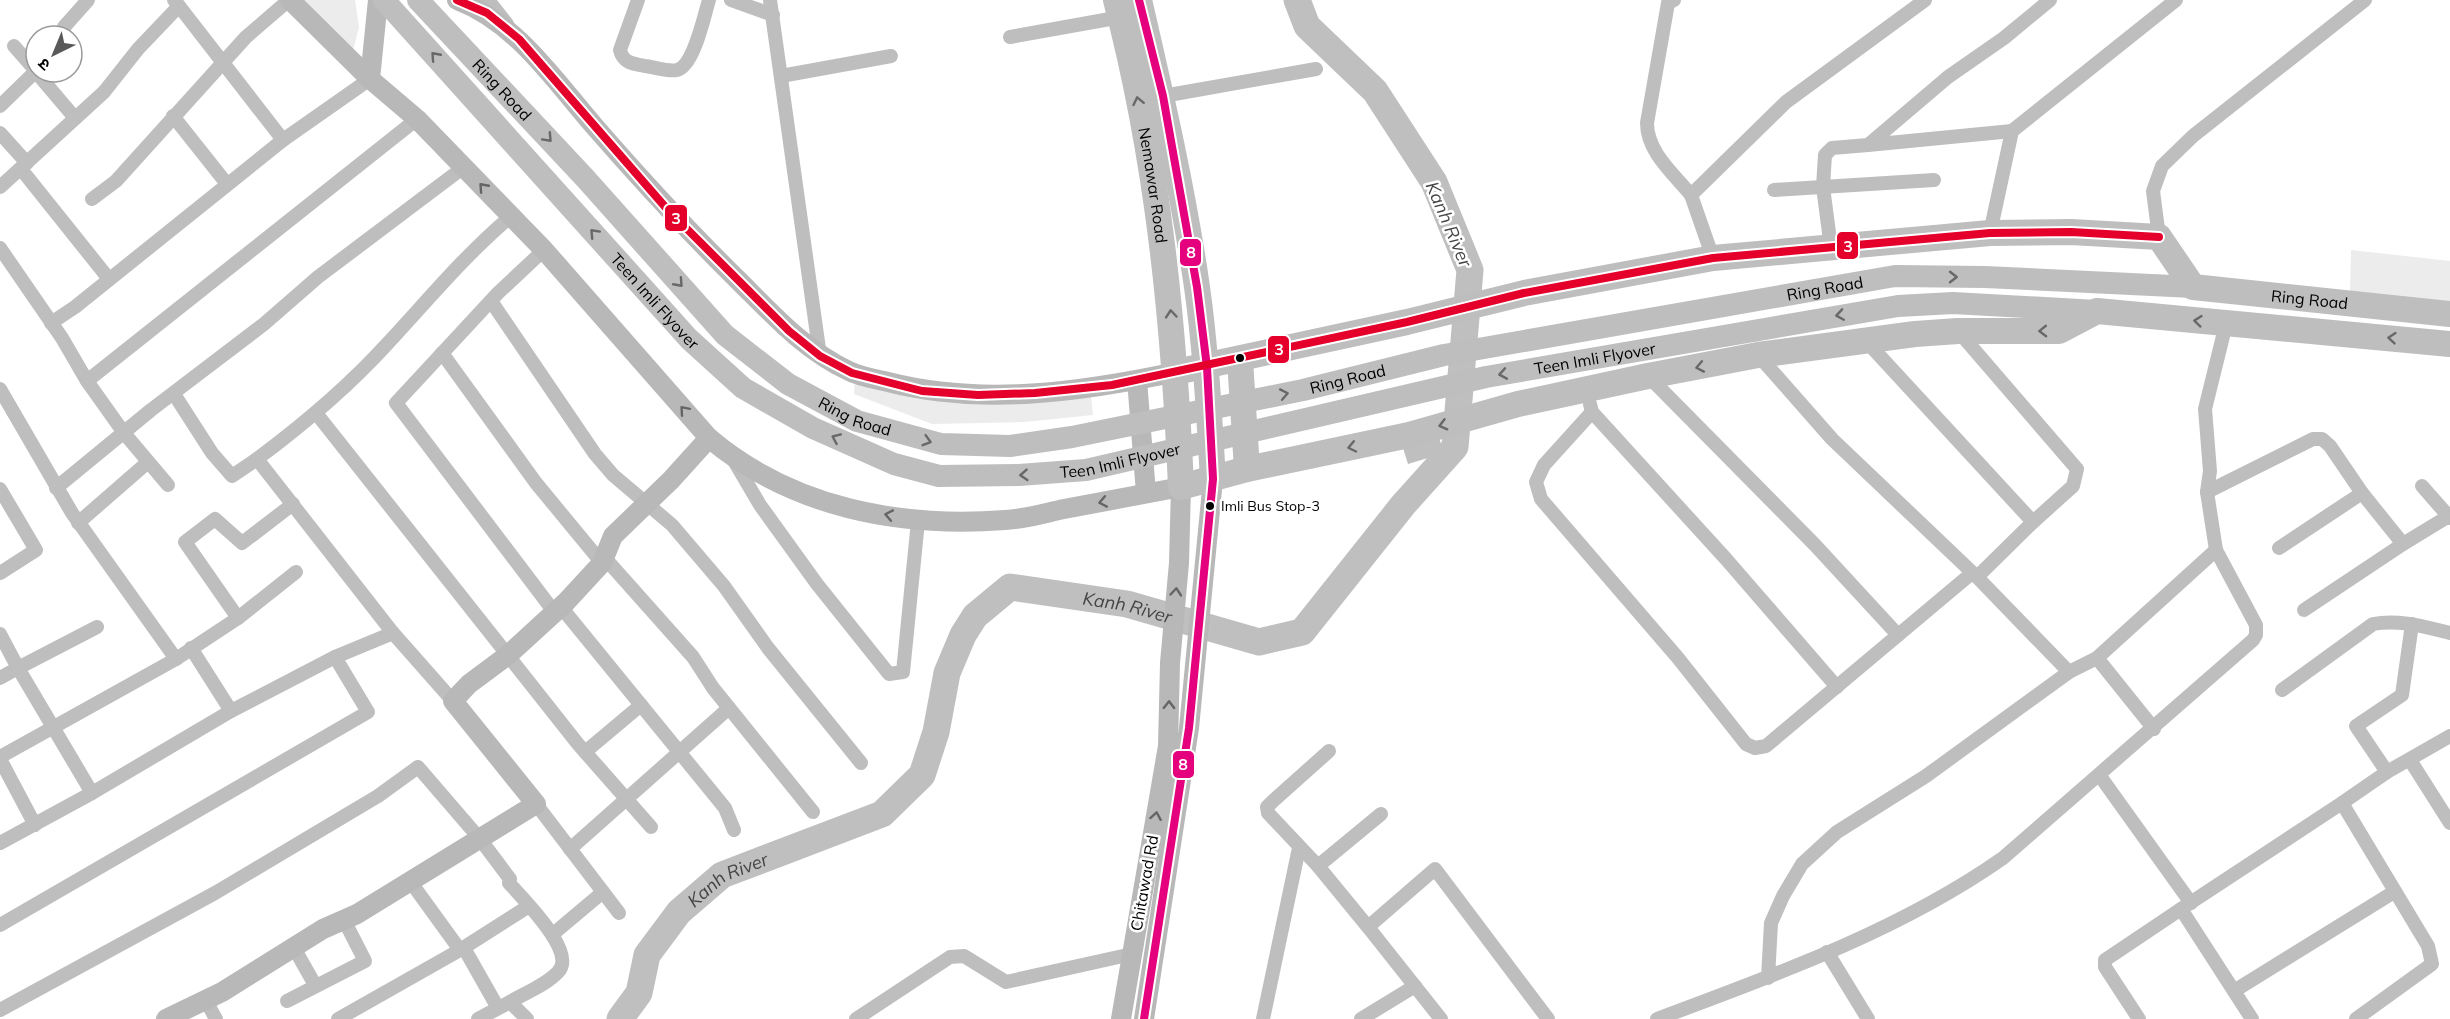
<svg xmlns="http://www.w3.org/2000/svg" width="2450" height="1019" font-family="Mulish,'Noto Sans Devanagari',sans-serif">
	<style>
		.green { fill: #ececec }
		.water { fill: #bfbfbf }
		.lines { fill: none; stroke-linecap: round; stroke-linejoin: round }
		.river { stroke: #bfbfbf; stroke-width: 27 }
		.street { stroke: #bebebe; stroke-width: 14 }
		.secondary { stroke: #b8b8b8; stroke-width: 20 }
		.primary { stroke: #bebebe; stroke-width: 22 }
		.highway { stroke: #bebebe; stroke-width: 26 }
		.bus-1-casing { stroke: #fff; stroke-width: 12 }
		.bus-2-casing { stroke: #fff; stroke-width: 12 }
		.bus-1 { stroke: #e5007d; stroke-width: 8 }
		.bus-2 { stroke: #e4002b; stroke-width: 8 }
		.oneway { stroke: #686868 }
		.oneway2 { stroke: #656565 }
		.bus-dot { fill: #000; stroke: #fff; stroke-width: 2 }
		.labels { text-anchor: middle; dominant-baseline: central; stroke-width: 5; stroke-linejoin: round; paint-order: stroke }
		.bus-label { font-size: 14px; fill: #000; stroke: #fff; text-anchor: start }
		.street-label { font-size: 16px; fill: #000; stroke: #fff }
		.water-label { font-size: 18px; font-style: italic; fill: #444; stroke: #fff }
		.line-badge { stroke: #fff; stroke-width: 2 }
		.badge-label { font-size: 16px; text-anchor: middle; font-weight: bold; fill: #fff }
	</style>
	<rect width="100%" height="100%" fill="#fff"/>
	<g class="green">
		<path d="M290 0H355L359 27 351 58Z"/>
		<path d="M2351 250 2450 261V302L2350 294Z"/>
		<path d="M855 377 970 394 1091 397 1093 415 1025 422 932 424 854 394Z"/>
	</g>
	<path class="water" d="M1440 438 1441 454 1408 464 1403 448Z"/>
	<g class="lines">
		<path class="river" id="s1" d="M620 1019 639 993 647 955 679 912 722 875 882 814 922 775 936 732 947 673 963 635 975 616 1010 587 1127 604 1259 642 1302 632 1403 505 1455 447 1470 270 1434 182 1375 91 1307 26 1297 0"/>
		<g class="street">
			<path d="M488 0 507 24"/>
			<path d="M638 0 620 50C623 63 633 64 645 66 655 67 668 72 677 70 694 66 704 16 709 0"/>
			<path d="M731 0 773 15"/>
			<path d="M770 0 820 356"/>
			<path d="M1674 0 1668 3 1647 123C1647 152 1673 173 1691 195"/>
			<path d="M179 6 283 140"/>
			<path d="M61 36 64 27 88 0"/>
			<path d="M1010 37 1121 17"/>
			<path d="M14 46 36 71"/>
			<path d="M36 72 75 118"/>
			<path d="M781 76 891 56"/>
			<path d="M1163 96 1316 69"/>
			<path d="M0 106 36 71"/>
			<path d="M173 116 227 184"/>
			<path d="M2012 131 1868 145 1948 77 2004 38 2050 0"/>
			<path d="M0 133 27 163"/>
			<path d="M21 169 109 279"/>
			<path d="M0 187 104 92 138 49 179 6 174 0"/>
			<path d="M1774 190 1934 180"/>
			<path d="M92 199 116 181 246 37 289 0"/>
			<path d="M1990 233 2012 131 2176 0"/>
			<path d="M2159 237 2153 191 2162 166 2193 136 2365 0"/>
			<path d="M0 248 62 338 87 381 417 119"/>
			<path d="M1831 248 1823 187 1825 155 1832 148 1868 145"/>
			<path d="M544 250 498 293 396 403 555 613"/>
			<path d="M1713 258 1691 195 1786 102 1925 0"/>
			<path d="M491 301 595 454 613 475 672 525 724 586 768 648 861 763"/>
			<path d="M51 323 75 307 283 140 370 79"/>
			<path d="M1958 331 2077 469 2073 486 2033 522"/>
			<path d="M1866 341 2033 522 1977 577"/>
			<path d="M442 353 536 483 602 563"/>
			<path d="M1758 355 1832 439 1977 577 2069 672 2097 658 2154 729"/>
			<path d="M1648 376 1815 545 1898 635"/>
			<path d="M87 381 124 433 168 485"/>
			<path d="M0 389 72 513 176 659"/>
			<path d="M174 394 212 453 232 476 257 459"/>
			<path d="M1590 404 1592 412 1726 559 1837 687"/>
			<path d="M1592 412 1544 465 1536 482 1541 499 1678 658 1746 744 1755 748 1766 746 1972 573"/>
			<path d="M316 413 578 744 651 827"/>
			<path d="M733 459 760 505 817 584 889 674 903 672 918 521"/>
			<path d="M2422 486 2450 518"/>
			<path d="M56 488 151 410 264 324 318 277 464 167"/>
			<path d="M0 489 36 550 0 573"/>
			<path d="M2207 492 2313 439H2322L2330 446 2362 493 2403 544 2449 516"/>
			<path d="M78 523 148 462"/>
			<path d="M2279 548 2362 493"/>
			<path d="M604 557 693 657 713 688 813 812"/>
			<path d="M561 607 725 808 734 830"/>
			<path d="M2304 610 2403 544"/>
			<path d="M238 618 185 542 215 519 242 543 293 504"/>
			<path d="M393 633 257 459C304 424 349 386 388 343 428 300 465 255 510 217"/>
			<path d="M0 634 18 668 0 678"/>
			<path d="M191 648 231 711 335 657 393 633 453 701"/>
			<path d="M2097 658 2216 550"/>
			<path d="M2282 690 2373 624C2399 619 2425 627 2450 633"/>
			<path d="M1329 751 1273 801 1267 807 1268 813 1318 866 1368 927"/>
			<path d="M585 752 641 705"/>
			<path d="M0 757 176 659 238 618 296 572"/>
			<path d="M0 759 35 825"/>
			<path d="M2410 760 2450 823"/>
			<path d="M2387 772 2356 726 2402 695 2412 624"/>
			<path d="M2100 776 2191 903"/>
			<path d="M92 793 18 668 97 627"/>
			<path d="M2342 803 2387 772 2450 736"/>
			<path d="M536 804 619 913"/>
			<path d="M0 843 92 793 231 711"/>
			<path d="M570 849 729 708"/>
			<path d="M1318 866 1381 814"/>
			<path d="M410 881 460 950"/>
			<path d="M2181 909 2342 803 2428 946 2432 964 2356 1019"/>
			<path d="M0 925 368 712 335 657"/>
			<path d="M553 934 603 892"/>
			<path d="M293 946 315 985"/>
			<path d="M464 948 498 1008"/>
			<path d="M1827 952 1868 1019"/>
			<path d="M1768 978 1771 923 1783 896 1802 864 1837 832 1926 776 2069 672"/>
			<path d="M2234 991 2394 892"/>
			<path d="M205 999 216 1019"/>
			<path d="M287 1001 365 961 344 920"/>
			<path d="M0 1010 215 893 378 796 418 767 480 839 510 879 509 883C522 898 578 952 558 972 546 985 525 993 510 1002"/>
			<path d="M338 1019 460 950 529 906"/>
			<path d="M478 1019 510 1002 527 1019"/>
			<path d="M856 1019 950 957 964 956 1006 982 1132 954"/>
			<path d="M1263 1019 1299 848"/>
			<path d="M1361 1019 1415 986"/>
			<path d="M1441 1019 1368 927 1435 869 1548 1019"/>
			<path d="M1657 1019C1775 975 1899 931 2003 858L2253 640 2256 635V625L2216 550 2207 492 2210 471 2205 409 2226 324"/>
			<path d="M2139 1019 2105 967V960L2181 909 2252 1019"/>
		</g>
		<g class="secondary">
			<path d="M290 0 370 79"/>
			<path d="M378 0 370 79 417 119 544 250 709 438C792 508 900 528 1005 520 1025 519 1045 513 1064 509 1103 502 1142 494 1181 487L1179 563 1170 663 1168 746 1121 1019"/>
			<path d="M457 0C517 23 554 80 595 127 642 181 690 233 741 283 774 316 806 351 849 371 861 377 876 379 888 382 982 406 1082 392 1176 372"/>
			<path d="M1137 380 1146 493"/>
			<path d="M166 1019 222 992 323 929 357 914 536 804 453 701 469 684 508 655 566 602 602 563 613 536 671 480 709 438"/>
			<path d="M1144 1019 1189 728 1213 479"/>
		</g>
		<g class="primary">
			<path id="s2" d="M384 0 689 339 743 388 813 428 894 464 939 476 1019 475 1086 470 1486 377 1898 306 1953 303 2097 311"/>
			<path id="s3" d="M418 0 585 178 725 335 788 384 857 421 941 444 1010 446 1072 437 1303 390 1444 355 1895 276 1985 277 2193 287"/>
		</g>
		<g class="highway">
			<path id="s4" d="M1116 0C1158 160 1174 322 1181 487L1247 469 1409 435 1518 404 1648 376 1758 355 1915 334 1958 331H2059L2097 311 2450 344"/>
			<path d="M1139 0C1161 95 1183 190 1197 287 1206 351 1209 414 1213 479"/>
			<path d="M1240 360 1247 469"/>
			<path id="s5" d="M1176 372 1407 322 1524 293 1713 258 1990 233 2071 232 2159 237 2193 287 2450 314"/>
		</g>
		<g class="bus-1-casing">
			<path id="bus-1" d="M1139 0 1163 96 1197 287 1207 367 1213 479 1189 728 1144 1019"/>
		</g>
		<g class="bus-2-casing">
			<path id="bus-2" d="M457 0 487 13 519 39 667 209 789 331 820 356 852 373 922 391 978 395 1035 393 1112 385 1407 322 1524 293 1713 258 1990 233 2071 232 2159 237"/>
		</g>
		<use href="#bus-1" class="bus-1"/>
		<use href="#bus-2" class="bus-2"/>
	</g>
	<defs><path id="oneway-chevron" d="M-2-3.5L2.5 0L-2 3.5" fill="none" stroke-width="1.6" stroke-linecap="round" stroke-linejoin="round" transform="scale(1.5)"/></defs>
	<g class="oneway">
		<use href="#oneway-chevron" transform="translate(435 56) rotate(-132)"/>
		<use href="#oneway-chevron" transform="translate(1138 101) rotate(-102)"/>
		<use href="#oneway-chevron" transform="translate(548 138) rotate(47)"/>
		<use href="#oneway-chevron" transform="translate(594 233) rotate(-133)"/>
		<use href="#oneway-chevron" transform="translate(1953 277)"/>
		<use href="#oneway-chevron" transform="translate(679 283) rotate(48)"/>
		<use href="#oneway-chevron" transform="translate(1171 314) rotate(-95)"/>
		<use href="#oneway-chevron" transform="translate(1840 315) rotate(171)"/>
		<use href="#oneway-chevron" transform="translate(2198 321) rotate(-174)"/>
		<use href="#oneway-chevron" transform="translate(2043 331) rotate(179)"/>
		<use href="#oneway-chevron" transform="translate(2392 338) rotate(-175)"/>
		<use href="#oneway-chevron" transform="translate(1700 367) rotate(169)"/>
		<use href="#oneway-chevron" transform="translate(1503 374) rotate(170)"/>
		<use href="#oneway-chevron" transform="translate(1284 394) rotate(-11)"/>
		<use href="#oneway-chevron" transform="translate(1443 425) rotate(165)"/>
		<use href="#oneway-chevron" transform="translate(836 438) rotate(-156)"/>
		<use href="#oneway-chevron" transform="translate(927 441) rotate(16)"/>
		<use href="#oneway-chevron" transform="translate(1352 447) rotate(168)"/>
		<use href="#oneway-chevron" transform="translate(1024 475) rotate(176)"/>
	</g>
	<g class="oneway2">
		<use href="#oneway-chevron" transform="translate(483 187) rotate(-132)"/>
		<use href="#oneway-chevron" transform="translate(684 410) rotate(-131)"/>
		<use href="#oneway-chevron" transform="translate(1103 502) rotate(169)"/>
		<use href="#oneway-chevron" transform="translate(889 515) rotate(-169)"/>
		<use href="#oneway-chevron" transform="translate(1176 592) rotate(-85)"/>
		<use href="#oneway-chevron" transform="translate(1169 705) rotate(-89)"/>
		<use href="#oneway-chevron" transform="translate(1156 816) rotate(-80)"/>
	</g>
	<g class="bus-dot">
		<circle cx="1240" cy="358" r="5"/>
		<circle cx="1210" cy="506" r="5"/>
	</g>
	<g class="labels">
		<g class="bus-label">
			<text x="1221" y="506">Imli Bus Stop-3</text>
		</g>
		<g class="street-label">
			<text stroke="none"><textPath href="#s3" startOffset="123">Ring Road</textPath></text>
			<text stroke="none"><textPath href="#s4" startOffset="189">Nemawar Road</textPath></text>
			<text stroke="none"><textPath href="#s3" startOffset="1599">Ring Road</textPath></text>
			<text stroke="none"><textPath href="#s5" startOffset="1174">Ring Road</textPath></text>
			<text stroke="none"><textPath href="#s2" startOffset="405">Teen Imli Flyover</textPath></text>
			<text stroke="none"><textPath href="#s2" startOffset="1413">Teen Imli Flyover</textPath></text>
			<text stroke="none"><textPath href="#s3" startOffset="1113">Ring Road</textPath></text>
			<text stroke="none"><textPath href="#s3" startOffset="609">Ring Road</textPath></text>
			<text stroke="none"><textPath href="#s2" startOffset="927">Teen Imli Flyover</textPath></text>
			<text transform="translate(1144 883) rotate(-80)">Chitawad Rd</text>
		</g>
		<g class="water-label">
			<text transform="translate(1449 224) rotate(67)">Kanh River</text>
			<text stroke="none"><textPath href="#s1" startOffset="742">Kanh River</textPath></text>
			<text stroke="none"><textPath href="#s1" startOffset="184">Kanh River</textPath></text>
		</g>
	</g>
	<g class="line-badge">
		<rect x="664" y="204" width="24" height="28" rx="6" fill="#e4002b"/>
		<rect x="1836" y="231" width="23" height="29" rx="6" fill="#e4002b"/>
		<rect x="1179" y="238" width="23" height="29" rx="6" fill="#e5007d"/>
		<rect x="1267" y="335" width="23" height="29" rx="6" fill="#e4002b"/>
		<rect x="1172" y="750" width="23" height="29" rx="6" fill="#e5007d"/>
	</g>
	<g class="badge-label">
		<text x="676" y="224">3</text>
		<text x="1848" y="252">3</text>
		<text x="1191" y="258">8</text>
		<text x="1279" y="355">3</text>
		<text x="1183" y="770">8</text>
	</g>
	<g transform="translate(54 54) rotate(223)"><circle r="28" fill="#ffffff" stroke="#999999" stroke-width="1.5"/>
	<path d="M0-4.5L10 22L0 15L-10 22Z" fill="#595959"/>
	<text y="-9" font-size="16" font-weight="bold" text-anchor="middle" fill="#000000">उ</text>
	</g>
</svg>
